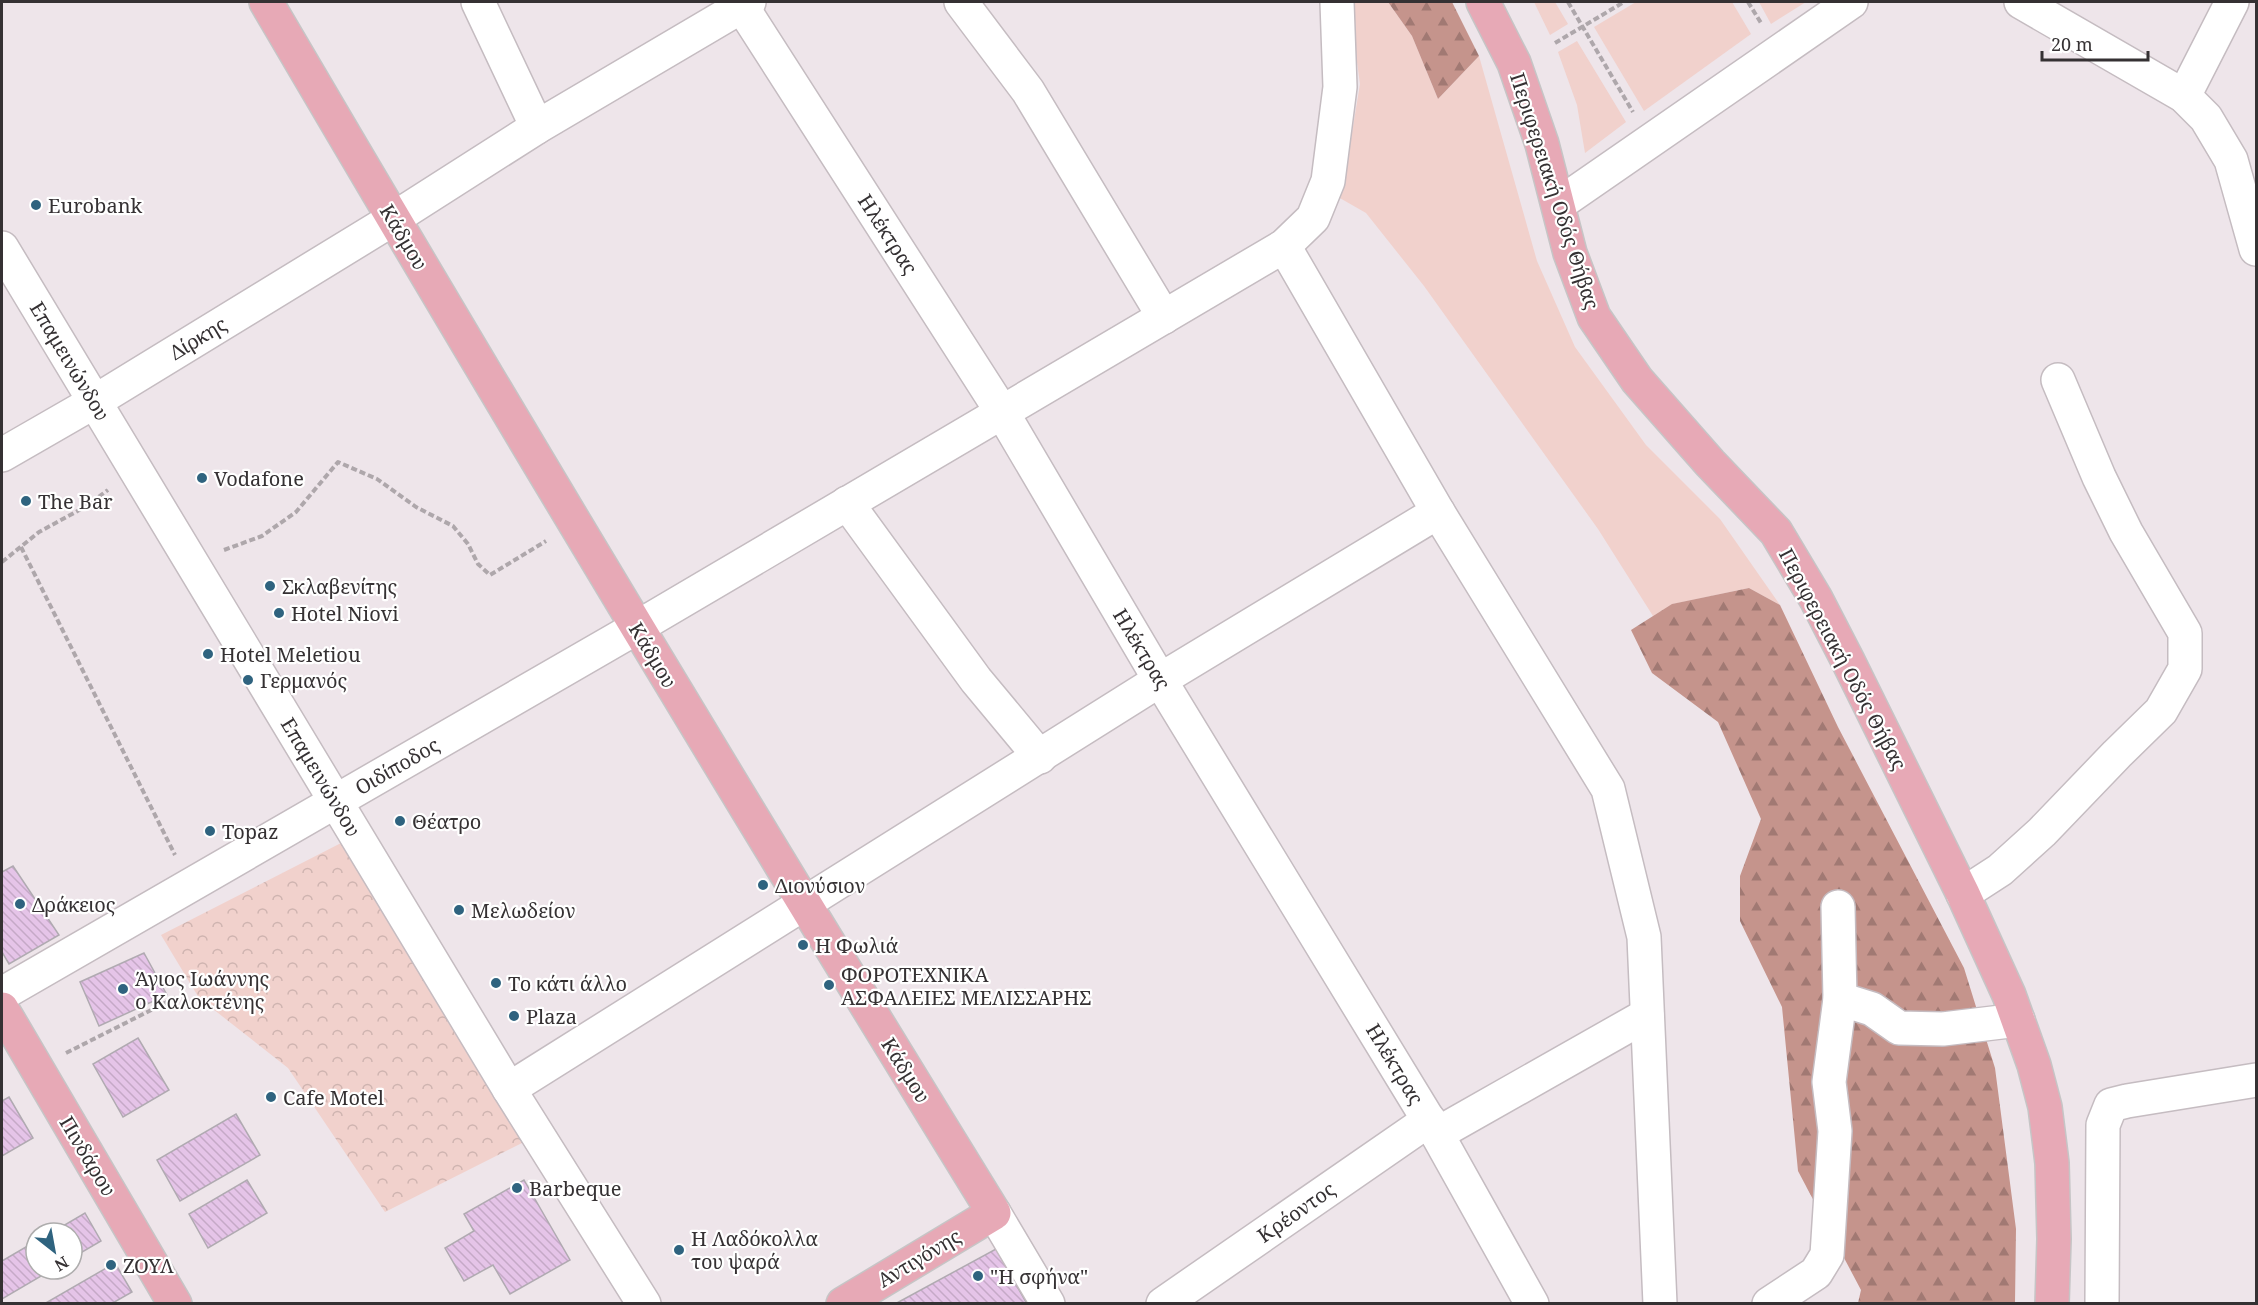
<svg xmlns="http://www.w3.org/2000/svg" width="2258" height="1305" font-family="'Noto Serif',serif">
	<style>
		.grass { fill: #f1d1cc }
		.forest { fill: url(#forest-firs) }
		.park { fill: url(#park-crowns) }
		.building { fill: url(#building-back-hatch); stroke: #b0aab1; stroke-width: 1.5 }
		.lines { fill: none; stroke-linecap: round; stroke-linejoin: round }
		.minor-casing { stroke: #c5bcc1; stroke-width: 36 }
		.major-casing { stroke: #c6c5c6; stroke-width: 36 }
		.path { stroke: #aea7ab; stroke-width: 4; stroke-dasharray: 6 3; stroke-linecap: butt }
		.minor { stroke: #fff; stroke-width: 33 }
		.major { stroke: #e7a9b6; stroke-width: 33 }
		.poi-dot { fill: #2f637f; stroke: #fff; stroke-width: 2 }
		.labels { text-anchor: middle; dominant-baseline: central; stroke-width: 4.5; stroke-linejoin: round; paint-order: stroke }
		.street-label { font-size: 20px; fill: #353133; stroke: #fff }
		.poi-label { font-size: 20px; fill: #353133; stroke: #fff; text-anchor: start }
	</style>
	<defs>
		<pattern id="forest-firs" width="22" height="20" patternUnits="userSpaceOnUse" patternTransform="scale(1.5)"><rect width="22" height="20" fill="#c5948c"/><path d="M5 1l3.5 6h-7zM16 11l3.5 6h-7z" fill="#a17973"/></pattern>
		<pattern id="park-crowns" width="20" height="18" patternUnits="userSpaceOnUse" patternTransform="scale(1.5)"><rect width="20" height="18" fill="#f1d1cc"/><path d="M2 6a3 3 0 1 1 6 0M12 15a3 3 0 1 1 6 0" fill="none" stroke="#cfb4b0"/></pattern>
		<pattern id="building-back-hatch" width="6" height="6" patternUnits="userSpaceOnUse" patternTransform="scale(1.5)"><rect width="6" height="6" fill="#e5c4e8"/><path d="M-1 5l2 2M0 0l6 6M5-1l2 2" fill="none" stroke="#c5a9c7"/></pattern>
	</defs>
	<rect width="100%" height="100%" fill="#eee5ea"/>
	<g class="grass">
		<path d="M1354 2H1388L1412 36 1438 99 1479 56 1537 261 1575 347 1646 445 1720 519 1780 605 1749 588 1673 604 1653 616 1598 529 1424 286 1366 213 1338 197 1351 139 1360 84 1351 18Z"/>
		<path d="M1534 2H1555L1568 24 1550 35Z"/>
		<path d="M1636 2H1732L1751 34 1644 111 1594 27Z"/>
		<path d="M1759 2H1806L1771 24Z"/>
		<path d="M1577 41 1626 122 1585 153 1577 105 1558 52Z"/>
	</g>
	<g class="forest">
		<path d="M1388 2H1452L1479 56 1438 99 1412 36Z"/>
		<path d="M1749 588 1780 605 1838 727 1964 968 1995 1068 2016 1229 2015 1303H1858L1861 1290 1798 1171 1782 1007 1740 921V876L1761 819 1718 722 1652 673 1631 630 1672 604Z"/>
	</g>
	<path class="park" d="M343 842 528 1140 385 1212 288 1068 199 998 161 935Z"/>
	<g class="building">
		<path d="M13 866 59 935 9 964 2 952V872Z"/>
		<path d="M144 953 167 995 99 1026 80 982Z"/>
		<path d="M138 1038 169 1090 123 1117 93 1064Z"/>
		<path d="M9 1097 33 1138 2 1156V1101Z"/>
		<path d="M236 1114 260 1155 180 1201 157 1160Z"/>
		<path d="M247 1180 267 1213 208 1248 189 1214Z"/>
		<path d="M524 1180 570 1260 510 1294 493 1265 464 1281 445 1248 474 1231 464 1214Z"/>
		<path d="M85 1213 101 1241 72 1258V1233H51Z"/>
		<path d="M36 1241V1269H53L2 1299V1261Z"/>
		<path d="M996 1249 1027 1304H895Z"/>
		<path d="M115 1263 132 1292 111 1304H44Z"/>
	</g>
	<g class="lines">
		<g class="minor-casing">
			<g id="minor">
				<path d="M478 2 537 127"/>
				<path d="M739 2 1002 412 1160 680 1437 1134 1532 1304"/>
				<path d="M961 2 1028 91 1164 317"/>
				<path d="M2021 2 2184 96 2206 118 2231 160 2256 249"/>
				<path d="M2184 96 2232 2"/>
				<path d="M1559 204 1851 2"/>
				<path d="M1284 246 1438 512 1608 789 1644 937 1660 1304"/>
				<path d="M2 248 509 1089 644 1304"/>
				<path d="M2 455 94 402 393 219 537 127 749 2"/>
				<path d="M847 503 976 680 1040 757"/>
				<path d="M1963 894 2000 870 2042 832 2117 754 2161 711 2185 669V633L2126 532 2099 477 2058 380"/>
				<path d="M2 994 636 628 1284 246 1313 218 1328 181 1340 87 1337 2"/>
				<path d="M1840 999 1872 1009 1899 1028 1943 1029 2018 1020"/>
				<path d="M509 1089 1160 680 1438 512"/>
				<path d="M1437 1134 1647 1015"/>
				<path d="M994 1213 1048 1304"/>
				<path d="M1163 1304 1429 1120"/>
				<path d="M1769 1304 1816 1273 1827 1255 1835 1131 1829 1082 1840 999 1838 907"/>
				<path d="M2102 1304 2103 1125 2111 1105 2127 1101 2256 1080"/>
			</g>
		</g>
		<g class="major-casing">
			<g id="major">
				<path d="M266 2C504 408 747 812 994 1213L843 1304"/>
				<path d="M1483 2 1514 63 1542 144 1570 253 1594 317 1637 380 1710 463 1776 532 1816 599 1848 661 1963 894 2009 995 2034 1065 2045 1107 2052 1163 2054 1239 2052 1304"/>
				<path d="M2 1009 175 1304"/>
			</g>
		</g>
		<g class="path">
			<path d="M1568 2 1633 112"/>
			<path d="M1748 2 1761 23"/>
			<path d="M1555 43 1624 2"/>
			<path d="M21 547 175 855"/>
			<path d="M224 550 262 536 296 512 338 462 377 479 416 507 453 526 468 544 478 564 490 575 546 541"/>
			<path d="M2 562 39 532 83 508 108 490"/>
			<path d="M66 1053 177 997"/>
		</g>
		<use href="#minor" class="minor"/>
		<use href="#major" class="major"/>
	</g>
	<g class="poi-dot">
		<circle cx="36" cy="205" r="6"/>
		<circle cx="202" cy="478" r="6"/>
		<circle cx="26" cy="501" r="6"/>
		<circle cx="270" cy="586" r="6"/>
		<circle cx="279" cy="613" r="6"/>
		<circle cx="208" cy="654" r="6"/>
		<circle cx="248" cy="680" r="6"/>
		<circle cx="400" cy="821" r="6"/>
		<circle cx="210" cy="831" r="6"/>
		<circle cx="763" cy="885" r="6"/>
		<circle cx="20" cy="904" r="6"/>
		<circle cx="459" cy="910" r="6"/>
		<circle cx="803" cy="945" r="6"/>
		<circle cx="496" cy="983" r="6"/>
		<circle cx="829" cy="985" r="6"/>
		<circle cx="123" cy="989" r="6"/>
		<circle cx="514" cy="1016" r="6"/>
		<circle cx="271" cy="1097" r="6"/>
		<circle cx="517" cy="1188" r="6"/>
		<circle cx="679" cy="1250" r="6"/>
		<circle cx="111" cy="1265" r="6"/>
		<circle cx="978" cy="1276" r="6"/>
	</g>
	<g class="labels">
		<g class="street-label">
			<text transform="translate(1555 191) rotate(72)">Περιφερειακή Οδός Θήβας</text>
			<text transform="translate(888 234) rotate(57)">Ηλέκτρας</text>
			<text transform="translate(404 237) rotate(59)">Κάδμου</text>
			<text transform="translate(198 338) rotate(-31)">Δίρκης</text>
			<text transform="translate(70 361) rotate(59)">Επαμεινώνδου</text>
			<text transform="translate(1142 649) rotate(59)">Ηλέκτρας</text>
			<text transform="translate(653 655) rotate(59)">Κάδμου</text>
			<text transform="translate(1843 659) rotate(62)">Περιφερειακή Οδός Θήβας</text>
			<text transform="translate(397 766) rotate(-30)">Οιδίποδος</text>
			<text transform="translate(321 777) rotate(59)">Επαμεινώνδου</text>
			<text transform="translate(1395 1064) rotate(59)">Ηλέκτρας</text>
			<text transform="translate(906 1070) rotate(58)">Κάδμου</text>
			<text transform="translate(88 1156) rotate(59)">Πινδάρου</text>
			<text transform="translate(1296 1212) rotate(-35)">Κρέοντος</text>
			<text transform="translate(919 1258) rotate(-31)">Αντιγόνης</text>
		</g>
		<g class="poi-label">
			<text x="48" y="205">Eurobank</text>
			<text x="214" y="478">Vodafone</text>
			<text x="38" y="501">The Bar</text>
			<text x="282" y="586">Σκλαβενίτης</text>
			<text x="291" y="613">Hotel Niovi</text>
			<text x="220" y="654">Hotel Meletiou</text>
			<text x="260" y="680">Γερμανός</text>
			<text x="412" y="821">Θέατρο</text>
			<text x="222" y="831">Topaz</text>
			<text x="775" y="885">Διονύσιον</text>
			<text x="32" y="904">Δράκειος</text>
			<text x="471" y="910">Μελωδείον</text>
			<text x="815" y="945">Η Φωλιά</text>
			<text x="841" y="974">ΦΟΡΟΤΕΧΝΙΚΑ<tspan x="841" dy="23">ΑΣΦΑΛΕΙΕΣ ΜΕΛΙΣΣΑΡΗΣ</tspan></text>
			<text x="135" y="978">Άγιος Ιωάννης<tspan x="135" dy="23">ο Καλοκτένης</tspan></text>
			<text x="508" y="983">Το κάτι άλλο</text>
			<text x="526" y="1016">Plaza</text>
			<text x="283" y="1097">Cafe Motel</text>
			<text x="529" y="1188">Barbeque</text>
			<text x="691" y="1238">H Λαδόκολλα<tspan x="691" dy="23">του ψαρά</tspan></text>
			<text x="123" y="1265">ΖΟΥΛ</text>
			<text x="990" y="1276">"Η σφήνα"</text>
		</g>
	</g>
	<rect width="2258" height="1305" fill="none" stroke="#353133" stroke-width="6"/>
	<g transform="translate(54 1251) rotate(149)"><circle r="28" fill="#ffffff" stroke="#aeadad" stroke-width="1.5"/>
	<path d="M0-4.5L10 22L0 15L-10 22Z" fill="#2f637f"/>
	<text y="-9" font-size="16" font-weight="bold" text-anchor="middle" fill="#353133">N</text>
	</g>
	<path d="M2042 51v9h106v-9" fill="none" stroke="#353133" stroke-width="3"/>
	<text x="2051" y="51" font-size="18" fill="#353133" stroke="#ffffff" stroke-width="4.5" paint-order="stroke">20 m</text>
</svg>
